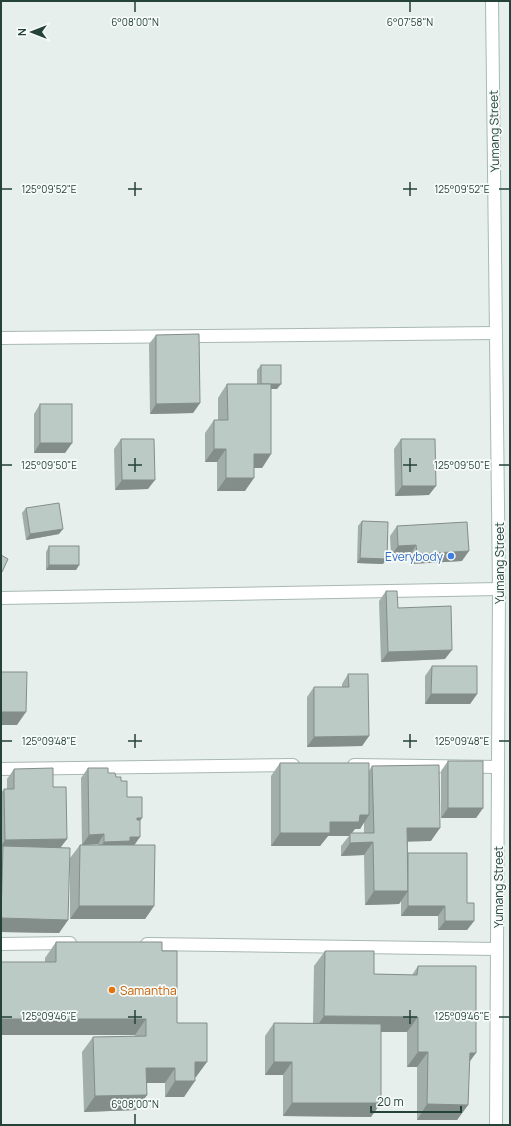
<svg xmlns="http://www.w3.org/2000/svg" width="511" height="1126" font-family="Manrope,sans-serif">
	<style>
		.lines { fill: none; stroke-linecap: round; stroke-linejoin: round }
		.street-casing { stroke: #a8b8b2; stroke-width: 14 }
		.secondary-casing { stroke: #a4bbb3; stroke-width: 14 }
		.street { stroke: #fff; stroke-width: 12 }
		.secondary { stroke: #fff; stroke-width: 12 }
		.wall { fill: #a1aea9; fill-rule: evenodd }
		.shaded-wall { fill: #838d89 }
		.building { fill: #bbcac4; stroke: #838d89 }
		.ticks { fill: none; stroke: #24423a; stroke-width: 1.5 }
		.shop-dot { fill: #3f7fe0; stroke: #f7fbf9; stroke-width: 1.5 }
		.food-dot { fill: #e8710a; stroke: #f7fbf9; stroke-width: 1.5 }
		.labels { text-anchor: middle; dominant-baseline: central; stroke-width: 3.5; stroke-linejoin: round; paint-order: stroke }
		.street-label { font-size: 12px; fill: #24423a; stroke: #f7fbf9 }
		.shop-label { font-size: 12px; fill: #366cbe; stroke: #f7fbf9; text-anchor: end }
		.food-label { font-size: 12px; fill: #c56008; stroke: #f7fbf9; text-anchor: start }
		.ticks-label { font-size: 10px; text-anchor: middle; fill: #24423a; stroke: #f7fbf9; stroke-width: 3.5; stroke-linejoin: round; paint-order: stroke }
	</style>
	<rect width="100%" height="100%" fill="#e6efeb"/>
	<g class="lines">
		<g class="street-casing">
			<g id="street">
				<path d="M1 338 496 333"/>
				<path d="M1 598 499 589"/>
				<path d="M354 765 498 767"/>
				<path d="M1 769 293 765"/>
				<path d="M1 944 70 943"/>
				<path d="M147 944 497 949"/>
			</g>
		</g>
		<g class="secondary-casing">
			<path id="secondary" d="M492 1 499 589 496 1125"/>
		</g>
		<use href="#street" class="street"/>
		<use href="#secondary" class="secondary"/>
	</g>
	<g class="wall">
		<path d="M156 335 200 403 193 413 150 414 149 344Z"/>
		<path d="M261 365 277 389H271V454L262 468H254L245 491H217V462H205V433L214 420H218V398L227 384H257V370Z"/>
		<path d="M40 404 72 443 65 453H34V414Z"/>
		<path d="M121 439 148 489 115 490 114 449Z"/>
		<path d="M401 439 429 495 395 496 394 449Z"/>
		<path d="M26 508 59 534 26 540 22 513Z"/>
		<path d="M362 521 383 564 357 563 358 526Z"/>
		<path d="M397 526 462 561 410 564V555L391 556 390 536Z"/>
		<path d="M49 546 79 565 76 570H46V552Z"/>
		<path d="M386 591 398 608 445 659 381 662 379 601Z"/>
		<path d="M432 666 477 694 470 704H425V676Z"/>
		<path d="M348 674 369 736 362 746 307 747V697L314 687H342V684Z"/>
		<path d="M448 761 483 808 476 818H441V771Z"/>
		<path d="M280 763 369 771 372 766 431 841H408V853L467 903 474 921 467 930H438V916H401V901L399 904 365 905 364 855 341 856V846L349 836H328L320 846H271V776ZM364 822V833H352L355 829H360Z"/>
		<path d="M88 768 108 773 116 777 121 781 127 797 140 821 134 845 154 906 145 919H70V858L80 845H98V844L82 845 81 778Z"/>
		<path d="M14 769 53 787 67 839 61 847 68 920 59 933 1 932V793L4 789H7V779Z"/>
		<path d="M56 942 162 951 177 1023 196 1077H195L184 1097H165V1083H147V1095L136 1110 84 1112 82 1052 93 1037 135 1036V1035H1L45 962V958Z"/>
		<path d="M325 951 374 974 412 975 418 966 469 1063 468 1105 457 1120H417V1067H407V1032H381L371 1117 283 1116V1075H265V1036L274 1023H313L314 966Z"/>
	</g>
	<g class="shaded-wall">
		<path d="M261 384H281L277 389H257Z"/>
		<path d="M200 403 193 413 150 414 156 404Z"/>
		<path d="M40 443H72L65 453H34Z"/>
		<path d="M214 449H226L217 462H205Z"/>
		<path d="M254 454H271L262 468H244Z"/>
		<path d="M226 478H254L245 491H217Z"/>
		<path d="M122 480H155L148 489 115 490Z"/>
		<path d="M402 486H436L429 495 395 496Z"/>
		<path d="M63 529 59 534 26 540 30 534Z"/>
		<path d="M416 545 410 555 391 556 398 546Z"/>
		<path d="M469 551 462 561 410 564 417 554Z"/>
		<path d="M360 558 387 559 383 564 357 563Z"/>
		<path d="M49 565H79L76 570H46Z"/>
		<path d="M452 650 445 659 381 662 388 652Z"/>
		<path d="M431 694H477L470 704H425Z"/>
		<path d="M1 712H26L17 725H1Z"/>
		<path d="M369 736 362 746 307 747 314 737Z"/>
		<path d="M448 808H483L476 818H441Z"/>
		<path d="M360 815H369L360 829H355L350 835V833L349 836H328L320 846H271L280 833Z"/>
		<path d="M137 818H142L135 828Z"/>
		<path d="M407 828H440L431 841 398 842Z"/>
		<path d="M104 834 98 844 82 845 89 835Z"/>
		<path d="M130 837H140L133 847 98 851 104 842Z"/>
		<path d="M67 839 60 848 3 846 1 848V846L5 840Z"/>
		<path d="M373 842 364 855 341 856 350 843Z"/>
		<path d="M374 891H408L399 904 365 905Z"/>
		<path d="M79 906H154L145 919H70Z"/>
		<path d="M408 906H445L438 916H401Z"/>
		<path d="M1 918 68 920 59 933 1 932Z"/>
		<path d="M445 921H474L467 930H438Z"/>
		<path d="M324 1016 418 1017 407 1032H313Z"/>
		<path d="M1 1019H146L135 1035H1Z"/>
		<path d="M418 1052H428L417 1067H407Z"/>
		<path d="M470 1053H476L465 1068Z"/>
		<path d="M195 1062H207L196 1077H184Z"/>
		<path d="M274 1062H292L283 1075H265Z"/>
		<path d="M146 1068H175L165 1083H135Z"/>
		<path d="M175 1081H195L184 1097H165Z"/>
		<path d="M147 1095 136 1110 84 1112 95 1096Z"/>
		<path d="M292 1103H381L371 1117 283 1116Z"/>
		<path d="M427 1104 468 1105 457 1120H417Z"/>
	</g>
	<g class="building">
		<path d="M199 334 200 403 156 404V335Z"/>
		<rect x="261" y="365" width="20" height="19"/>
		<path d="M227 384H271V454H254V478H226V449H214V420H228Z"/>
		<rect x="40" y="404" width="32" height="39"/>
		<path d="M121 439H154L155 480H122Z"/>
		<path d="M401 439H435L436 486H402Z"/>
		<path d="M59 503 63 529 30 534 26 508Z"/>
		<path d="M362 521 388 522 387 559 360 558Z"/>
		<path d="M467 522 469 551 417 554 416 545 398 546 397 526Z"/>
		<rect x="49" y="546" width="30" height="19"/>
		<path d="M1 555 8 559 2 572 1 571Z"/>
		<path d="M386 591H397L398 608 451 606 452 650 388 652Z"/>
		<path d="M432 666H477V694H431Z"/>
		<path d="M1 672H27L26 712H1Z"/>
		<path d="M348 674H368L369 736 314 737V687H349Z"/>
		<rect x="448" y="761" width="35" height="47"/>
		<path d="M280 763H369V815H360L359 822H330V833H280Z"/>
		<path d="M439 765 440 828H407L408 891H374L373 842 350 843V833H374L372 766Z"/>
		<path d="M53 768V787H66L67 839 5 840 4 789H14V769Z"/>
		<path d="M88 768H108V773H115L116 777H121V781H127V797H142V818H137V820H140V837H130V841L104 842V834L89 835Z"/>
		<path d="M80 845H155L154 906H79Z"/>
		<path d="M3 846 70 848 68 920 1 918Z"/>
		<path d="M408 853H467V903H474V921H445V906H408Z"/>
		<path d="M56 942H162V951H177V1023H207V1062H195V1081H175V1068H146L147 1095 95 1096 93 1037 146 1036V1019H1V962H56Z"/>
		<path d="M325 951H374V974L417 975 418 966H476V1053H470L468 1105 427 1104 428 1052H418V1017L324 1016Z"/>
		<path d="M274 1023 381 1024V1103H292V1062H274Z"/>
	</g>
	<path class="ticks" d="M135 2V12M410 2V12M135 182V196M410 182V196M2 189H12M128 189H142M403 189H417M499 189H509M135 458V472M410 458V472M2 465H12M128 465H142M403 465H417M499 465H509M135 734V748M410 734V748M2 741H12M128 741H142M403 741H417M499 741H509M135 1010V1024M410 1010V1024M2 1017H12M128 1017H142M403 1017H417M499 1017H509M135 1114V1124"/>
	<circle class="shop-dot" cx="451" cy="556" r="4"/>
	<circle class="food-dot" cx="112" cy="990" r="4"/>
	<g class="labels">
		<g class="street-label">
			<text transform="translate(494 131) rotate(-91)">Yumang Street</text>
			<text transform="translate(499 563) rotate(-90)">Yumang Street</text>
			<text transform="translate(498 887) rotate(-90)">Yumang Street</text>
		</g>
		<g class="shop-label">
			<text x="443" y="556">Everybody</text>
		</g>
		<g class="food-label">
			<text x="120" y="990">Samantha</text>
		</g>
	</g>
	<g class="ticks-label">
		<text x="135" y="26">6°08'00"N</text>
		<text x="410" y="26">6°07'58"N</text>
		<text x="462" y="193">125°09'52"E</text>
		<text x="49" y="193">125°09'52"E</text>
		<text x="462" y="469">125°09'50"E</text>
		<text x="49" y="469">125°09'50"E</text>
		<text x="462" y="745">125°09'48"E</text>
		<text x="49" y="745">125°09'48"E</text>
		<text x="462" y="1020">125°09'46"E</text>
		<text x="49" y="1020">125°09'46"E</text>
		<text x="135" y="1108">6°08'00"N</text>
	</g>
	<rect width="511" height="1126" fill="none" stroke="#24423a" stroke-width="4"/>
	<g transform="translate(32 32) rotate(270)" stroke="#f7fbf9" stroke-width="3" paint-order="stroke">
	<path d="M0-3L7 15L0 10L-7 15Z" fill="#24423a"/>
	<text y="-6" font-size="11" font-weight="bold" text-anchor="middle" fill="#24423a">N</text>
	</g>
	<path d="M371 1106v6h90v-6" fill="none" stroke="#24423a" stroke-width="2"/>
	<text x="377" y="1106" font-size="12" fill="#24423a" stroke="#f7fbf9" stroke-width="3" paint-order="stroke">20 m</text>
</svg>
